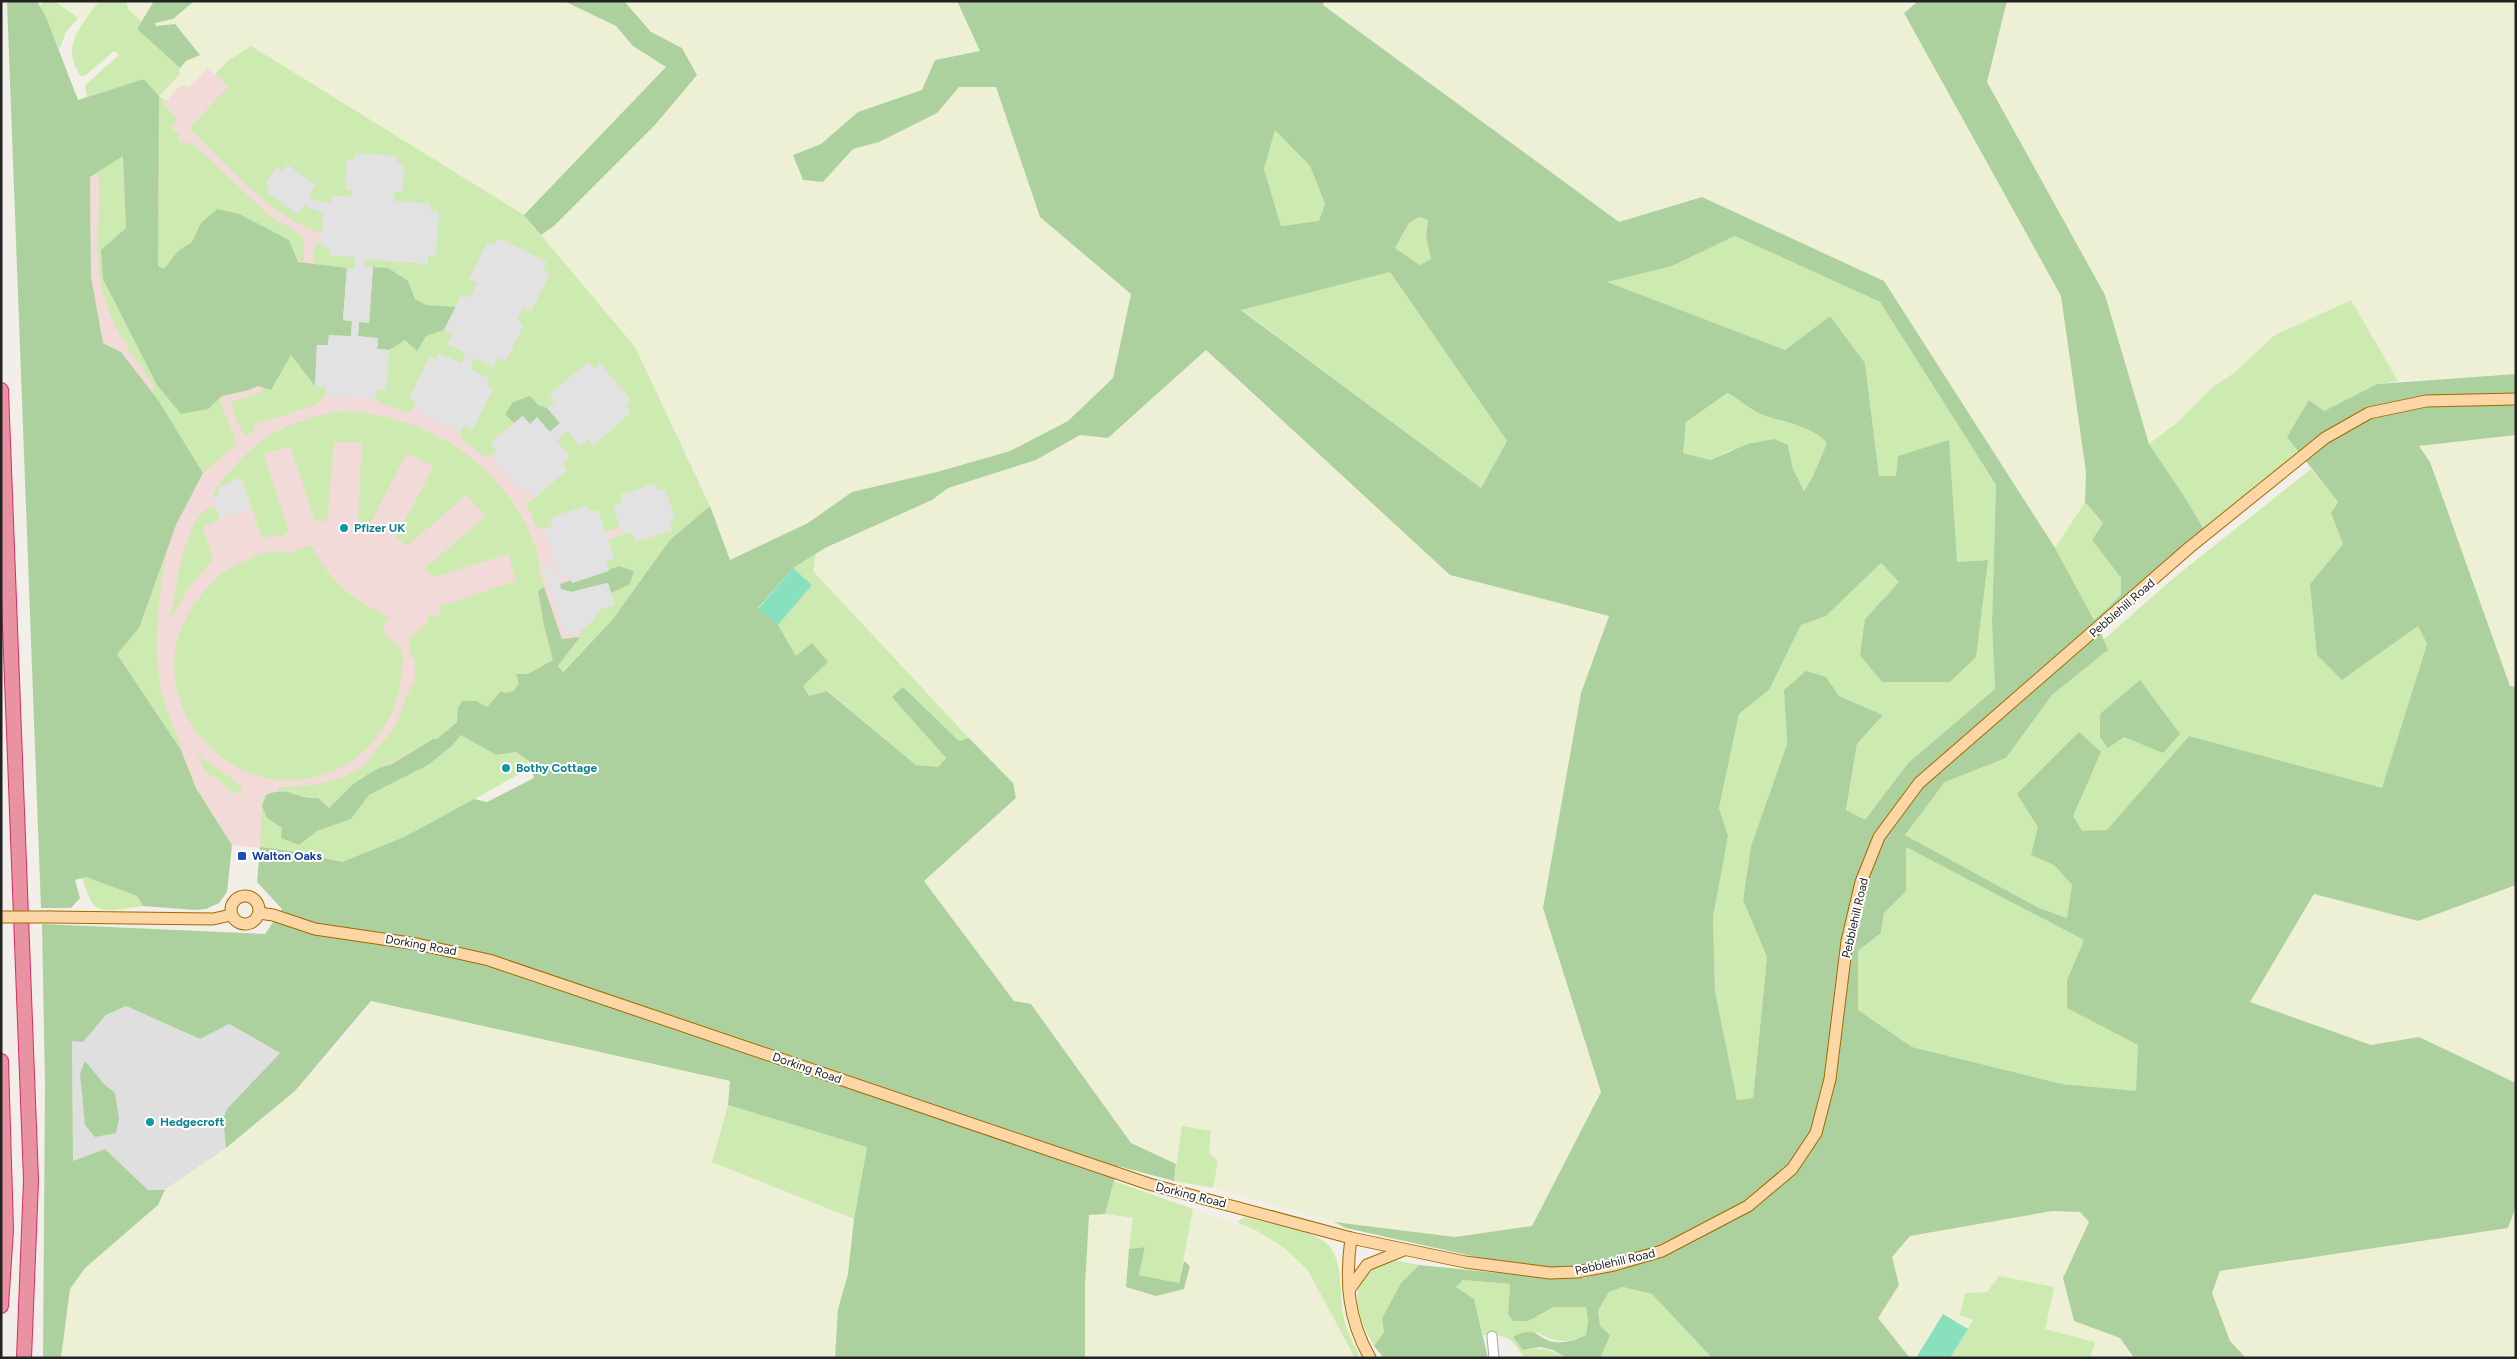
<svg xmlns="http://www.w3.org/2000/svg" width="2517" height="1359" font-family="Figtree,sans-serif">
	<style>
		.residential { fill: #e0dfdf }
		.commercial { fill: #f2dad9 }
		.farmland { fill: #eef0d5 }
		.grass { fill: #cdebb0 }
		.forest { fill: #add19e; fill-rule: evenodd }
		.pitch { fill: #88e0be }
		.parking { fill: #e2e2e2 }
		.lines { fill: none; stroke-linecap: round; stroke-linejoin: round }
		.minor-casing { stroke: #a9a9a9; stroke-width: 11 }
		.major-casing { stroke: #a06b00; stroke-width: 13 }
		.highway-casing { stroke: #dc2a67; stroke-width: 16 }
		.minor { stroke: #fff; stroke-width: 9 }
		.major { stroke: #fcd6a4; stroke-width: 11 }
		.highway { stroke: #e892a2; stroke-width: 14 }
		.major-bridge-casing { stroke: #a06b00; stroke-width: 13; stroke-linecap: butt }
		.major-bridge { stroke: #fcd6a4; stroke-width: 11 }
		.culture-dot { fill: #0f9aa8; stroke: #fff; stroke-width: 2 }
		.transit-dot { fill: #1a4fb4; stroke: #fff; stroke-width: 2 }
		.labels { text-anchor: middle; dominant-baseline: central; stroke-width: 4; stroke-linejoin: round; paint-order: stroke }
		.culture-label { font-size: 12px; font-weight: bold; fill: #0d838f; stroke: #fff; text-anchor: start }
		.street-label { font-size: 12px; fill: #222; stroke: #fff }
		.transit-label { font-size: 12px; font-weight: bold; fill: #164399; stroke: #fff; text-anchor: start }
	</style>
	<rect width="100%" height="100%" fill="#f2efe9"/>
	<path class="residential" d="M126 1006 200 1039 228 1024 280 1053 227 1109 223 1119 226 1148 165 1190H148L105 1149 73 1161 72 1041 83 1042 106 1015Z"/>
	<path class="commercial" d="M229 60 524 215 635 347 710 506 669 541 613 619 298 852 232 845 196 788 181 750 117 654 176 525 203 473 121 352 103 343 91 276 90 177 181 85 194 83 207 67 215 74Z"/>
	<g class="farmland">
		<path d="M54 1H99L84 22Z"/>
		<path d="M126 1H154L141 21 128 9Z"/>
		<path d="M194 1H564L616 26 633 46 666 67 524 215 251 46 229 60 215 74 207 68 194 83 188 87 181 85 166 101 159 96 179 75 180 68 186 61 200 55 190 44 155 27V22L173 19Z"/>
		<path d="M624 1H957L980 51 935 59 922 90 858 112 820 144 793 154 823 182 853 149 879 142 937 113 959 87H996L1040 217 1131 294 1113 377 1068 421 1010 451 937 472 852 492 808 523 729 560 703 487 635 347 541 235 554 226 655 125 697 75 682 48 651 32Z"/>
		<path d="M1324 1H1905V13L2061 296 2086 472 2085 502 2055 548 1884 281 1702 197 1619 222 1323 4Z"/>
		<path d="M2007 1H2516V374L2398 381 2351 300 2275 335 2234 373 2214 386 2179 421 2149 444 2105 295 1987 82Z"/>
		<path d="M1206 350 1450 575 1609 616 1581 693 1543 908 1601 1091 1533 1226 1455 1237 1334 1222 1213 1188 1218 1161 1209 1153 1211 1131 1182 1126 1176 1164 1131 1143 1032 1004 1014 1001 924 881 1016 799 1013 783 813 571 816 553 932 500 948 488 1036 460 1080 435 1109 438Z"/>
		<path d="M2516 435V687L2510 686 2430 462 2419 446Z"/>
		<path d="M2516 885V1083L2419 1037 2371 1045 2249 1002 2314 894 2418 921Z"/>
		<path d="M371 1001 730 1081 728 1105 712 1162 854 1219 840 1358H61L70 1289 85 1268 158 1205 165 1190 226 1148 295 1091 349 1034Z"/>
		<path d="M2516 1206V1354L2494 1358H2246L2230 1341 2212 1293 2220 1271 2508 1228Z"/>
		<path d="M1193 1209 1257 1231 1283 1247 1307 1269 1355 1358H1085V1286L1089 1214 1133 1218 1126 1287 1190 1266 1184 1261Z"/>
		<path d="M2052 1211 2080 1212 2089 1222 2063 1278 2073 1321 2120 1338 2131 1358H2090L2094 1342 2045 1330 1973 1320 1968 1329 1943 1314 1916 1358H1910L1878 1318 1899 1285 1892 1257 1910 1236Z"/>
	</g>
	<g class="grass">
		<path d="M44 1H54L78 18 66 32 59 50 46 17 39 7Z"/>
		<path d="M99 1H126L128 9 141 21 137 29 180 68 179 75 159 96 166 101 163 104 178 118 172 125V130L179 133 178 141 193 144 270 216 300 234 304 240V262L201 223 193 242 178 251 164 269 158 266 159 96 144 79 87 97 85 85 119 55 114 51 86 75 81 76C59 46 82 26 99 1Z"/>
		<path d="M251 46 524 215 635 347 710 506 669 541 613 619 562 672 558 666 580 637 581 630 592 622 601 609 614 605 611 593 630 583 634 571 619 566 609 571 606 561 614 558 608 540 632 531 636 542 672 530 669 520 675 517 665 489 614 506 620 527 605 532 598 510 550 518 553 526 544 529 536 526 526 505 567 470 561 463 570 456 556 440 567 431 625 405 631 400 588 362 550 394 555 401 547 408 538 405 505 414 514 423 490 443 497 451 491 456H484L463 441 460 433 464 425 473 429 489 379 469 369 475 358 498 357 505 361 524 324 517 321 523 308 531 311 550 273 499 238 469 278 477 283 470 298 462 295 456 307 426 305 415 299 408 281 388 268 365 267V259L427 264 428 255 436 256 430 204 393 201 394 192H402L404 164 347 160 345 189 352 190 351 197C310 211 308 197 287 165L282 172 277 168 266 182 297 214 304 205 323 213 322 233C275 222 225 162 189 128L229 86 215 74 229 60Z"/>
		<path d="M1275 129 1310 166 1325 204 1319 221 1281 226 1264 169Z"/>
		<path d="M123 156 126 228 101 250 103 279 157 385 208 409 219 399 236 440 235 445 203 473 153 393 154 386C123 340 99 311 98 253 97 226 101 199 98 172Z"/>
		<path d="M1419 217 1428 220 1426 237 1431 259 1420 265 1395 248 1409 223Z"/>
		<path d="M1735 236 1880 302 1996 485 1992 623 1995 689 1908 763 1865 821 1846 811 1857 744 1883 715 1839 696 1825 677 1784 690 1787 744 1751 846 1743 900 1767 957 1753 1098 1737 1100 1715 991 1713 917 1727 836 1719 808 1739 714 1769 690 1801 625 1826 616 1881 563 1899 582 1865 619 1883 682H1950L1987 560 1957 562 1896 476H1879L1865 363 1830 316 1785 350 1606 282 1672 266Z"/>
		<path d="M321 242V247H329V255L356 257 355 269 314 264V246Z"/>
		<path d="M1390 272 1507 441 1481 488 1241 309Z"/>
		<path d="M2351 300 2398 381 2377 384 2324 411 2309 400 2299 452 2205 531 2182 493 2149 444 2179 421 2214 386 2234 373 2275 335Z"/>
		<path d="M444 330 452 334 447 344 466 353 461 364 440 353 436 360 430 357 409 398 416 402 409 413 381 403 375 399V390H386L389 350 405 340Z"/>
		<path d="M291 355 315 386 326 387 325 395 316 405 254 425V431L247 435 242 433 233 413 231 402 262 392 264 388 271 390Z"/>
		<path d="M1729 393C1740 400 1753 412 1766 416 1787 423 1811 426 1827 443L1813 476 1803 492 1793 469 1788 445 1731 450 1709 460 1682 453 1686 422Z"/>
		<path d="M341 411C425 413 503 463 534 543 540 557 539 573 544 587L538 592 544 626 553 660 528 674 514 691 505 693 501 691 487 707 458 708 457 722 437 739H433L353 784 329 808 318 798C303 799 293 793 278 790L279 787C305 788 342 782 363 766 368 762 371 755 375 751 383 742 391 734 396 723 403 710 405 693 415 682V661L410 654V639L428 621V614L441 617 439 607 516 581 508 554 432 578 425 568 485 517 467 495 407 546 395 537 434 467 407 453 370 524 358 521 362 443 334 442 327 521H315L290 446 264 454 289 532 281 537 272 536 262 539 241 477 219 495 213 497C216 486 224 478 232 469 264 432 294 420 341 411Z"/>
		<path d="M2311 469 2338 502 2331 513 2343 544 2310 584 2342 680 2418 626 2427 644 2382 789 2189 736 2107 831H2082L2054 865 2072 885 2068 918 2037 907 1905 835 1945 782 2006 758 2052 695 2107 651 2103 640 2176 576Z"/>
		<path d="M2085 502 2103 523 2092 540 2121 578V595L2094 620 2055 548Z"/>
		<path d="M215 506 220 519 203 527 212 555V561L189 587 171 619C174 592 183 535 201 514 204 510 211 508 215 506Z"/>
		<path d="M311 545C333 584 347 598 389 616L383 627 385 634 402 649C405 688 394 724 364 751 263 839 123 712 193 606 202 592 214 578 229 569 242 562 260 553 275 551 279 551 282 553 286 553 294 553 304 547 311 545Z"/>
		<path d="M816 553 813 571 969 738 959 741 902 688 893 697 946 758 938 767 916 765 828 691 809 696 803 686 796 656 778 625 812 585 793 568Z"/>
		<path d="M166 554C159 601 150 656 165 703 170 719 178 733 181 750L117 654 139 628Z"/>
		<path d="M461 735 496 755 516 752 529 761 519 774 480 796 404 837 342 862 298 852 260 847 262 806 267 818 272 820 299 845 317 831 351 819 369 795 428 765 451 747Z"/>
		<path d="M195 752C209 766 229 774 242 788L241 793 230 792 223 783 206 772Z"/>
		<path d="M1905 846 2084 940 2067 980V1007L2138 1045 2136 1092 2062 1084 1912 1047 1858 1010V951L1881 933 1884 913 1906 891Z"/>
		<path d="M86 877 137 896 143 906C131 907 102 916 93 904 88 897 85 886 82 878Z"/>
		<path d="M728 1105 867 1147 854 1219 712 1162Z"/>
		<path d="M1182 1126 1211 1131 1209 1153 1218 1161 1213 1188 1174 1181Z"/>
		<path d="M1114 1181 1193 1209 1179 1283 1139 1275 1145 1247 1129 1249 1133 1218 1105 1214Z"/>
		<path d="M1244 1217C1267 1223 1302 1228 1322 1240 1347 1256 1337 1297 1345 1322 1348 1333 1354 1344 1359 1354L1357 1358H1355L1307 1269 1283 1247 1257 1231 1237 1222Z"/>
		<path d="M1394 1260 1419 1265 1401 1283 1382 1318 1384 1332 1374 1346C1353 1309 1344 1275 1394 1260Z"/>
		<path d="M1999 1276 2054 1287 2045 1329 2095 1342 2090 1358H1950L1973 1320 1960 1315 1965 1293 1987 1292Z"/>
		<path d="M1463 1280 1510 1284 1508 1314 1539 1316 1554 1307H1586L1588 1321 1586 1335C1567 1344 1555 1343 1537 1332L1523 1350C1541 1347 1551 1349 1567 1358H1524C1512 1337 1506 1335 1483 1335L1479 1318 1456 1287Z"/>
		<path d="M1623 1287 1652 1294 1712 1358 1600 1356 1598 1311 1609 1292Z"/>
	</g>
	<g class="forest">
		<path d="M7 1H37L46 17 78 100 144 79 159 96 158 266 164 269 178 251 192 242 201 223 217 209 239 214 289 240 298 262 347 268 343 320 352 321 351 337 329 335 328 345H317L315 386 291 355 271 390 258 386 249 390 222 396 208 409 181 414 157 385 103 279 101 250 126 228 123 156 90 177 91 276 103 343 121 352 158 400 203 473 176 525 139 628 117 654 181 750 196 788 232 845 227 892 219 903 206 909 195 910 143 906 137 896 86 877 75 880 80 898 71 908H41Z"/>
		<path d="M154 1H194L173 19 155 23 156 26 175 24 200 55 186 61 180 68 137 29Z"/>
		<path d="M564 1H624L651 32 682 48 697 75 655 125 554 226 541 235 524 215 666 67 633 46 616 26Z"/>
		<path d="M957 1H1324L1323 5 1619 222 1702 197 1884 281 2055 548 2094 620 2121 595V578L2092 540 2103 523 2085 502 2086 472 2061 296 1904 13 1918 1H2007L1987 82 2105 295 2149 444 2182 493 2205 531 2098 626 2108 650 2052 695 2006 758 1945 782 1905 835 2037 907 2067 918 2072 885 2054 865 2031 855 2038 827 2017 794 2079 732 2101 752 2073 816 2082 831 2107 830 2189 736 2382 788 2427 644 2418 626 2342 680 2317 655 2310 584 2343 544 2331 513 2338 502 2287 437 2309 400 2324 411 2377 384 2516 374V435L2419 446 2430 462 2510 686 2516 687V885L2418 921 2314 894 2250 1002 2371 1045 2419 1037 2516 1083V1206L2508 1228 2220 1271 2212 1293 2230 1341 2246 1358H2134L2120 1338 2074 1321 2063 1278 2089 1222 2080 1212 2052 1211 1910 1236 1892 1257 1899 1285 1878 1318 1910 1358H1712L1652 1294 1623 1287 1609 1292 1598 1311 1600 1326 1610 1335 1601 1356 1605 1358H1567L1553 1350 1540 1347 1523 1350 1513 1337C1538 1324 1535 1339 1555 1342 1567 1343 1575 1340 1586 1335L1588 1321 1586 1307H1554L1528 1321H1513L1508 1314 1510 1284 1463 1280 1456 1287 1474 1299 1488 1358H1384L1374 1346 1384 1332 1382 1318 1401 1283 1419 1265 1558 1279 1584 1278 1616 1270 1611 1259 1575 1268 1517 1266 1346 1228 1334 1222 1455 1237 1532 1226 1601 1092 1543 908 1581 693 1609 616 1450 575 1206 350 1108 438 1080 435 1036 460 948 488 932 500 825 548 793 568 758 608 778 625 796 656 812 643 828 662 803 686 809 696 827 691 916 765 938 767 946 758 892 697 903 687 959 741 969 738 1013 783 1016 798 924 881 1014 1001 1031 1004 1131 1143 1176 1164 1174 1181 1118 1166 1105 1214 1089 1215 1085 1286V1358H835L838 1309 848 1274 854 1219 867 1147 728 1105 730 1081 371 1001 295 1091 226 1148 223 1119 227 1109 280 1053 229 1024 200 1039 126 1006 106 1015 83 1042 72 1041 73 1161 105 1149 148 1190H165L158 1205 85 1268 70 1289 61 1358H43L45 1084 42 924 265 934 282 909 257 882 260 847 298 852 342 862 404 837 474 799 487 802 534 778 529 761 516 752 496 755 461 735 451 747 428 765 369 795 351 819 317 831 299 845 281 838 282 828 267 818 262 806 266 795C289 785 295 800 318 798L329 808 353 784 377 769 392 764 433 739H437L457 722 458 708 462 701H476L487 707 501 691 505 693 514 691 519 683 516 674H528L553 660 544 626 538 591 544 587 562 639 580 637 558 666 563 672 613 619 669 541 710 506 730 560 808 523 852 492 937 472 1010 451 1068 421 1113 378 1131 294 1040 217 996 87H959L937 113 879 142 853 149 823 182 803 180 793 155 821 144 858 112 922 90 935 60 980 51ZM1275 130 1310 166 1325 204 1319 221 1281 226 1264 169ZM1419 217 1428 220 1426 237 1431 259 1420 265 1395 248 1409 223ZM1735 236 1880 302 1996 485 1992 623 1995 689 1908 763 1865 820 1846 810 1857 744 1883 715 1839 696 1826 677 1806 671 1784 690 1787 744 1751 846 1743 900 1767 957 1753 1098 1737 1100 1715 991 1713 917 1728 836 1719 808 1739 714 1769 690 1801 625 1826 616 1881 563 1899 582 1865 619 1860 655 1882 682H1950L1976 657 1988 560 1957 562 1949 440 1898 456 1896 476H1879L1865 363 1830 316 1785 350 1607 282 1672 266ZM1390 272 1507 441 1481 488 1241 310ZM1728 393C1740 400 1753 412 1766 416 1787 423 1811 426 1827 443L1813 476 1804 491 1793 469 1788 445 1774 439 1748 444 1710 460 1683 453 1686 422ZM1906 847 2084 940 2067 980V1008L2138 1045 2136 1091 2062 1084 1912 1047 1858 1010V951L1881 933 1884 913 1906 891Z"/>
		<path d="M373 267 388 268 408 281 415 299 426 305 456 307 444 330 426 336 417 351 405 340 389 350 377 349 378 338 358 337 359 322H369Z"/>
		<path d="M530 396 538 405 547 408 560 423 550 432 529 424 522 416 514 423 505 414 513 402Z"/>
		<path d="M619 566 634 571 630 584 611 593 607 583 571 592 561 589 560 584 571 580 572 583Z"/>
		<path d="M2140 680 2180 734 2163 753 2124 737 2108 748 2100 737V714Z"/>
		<path d="M85 1061 104 1084 115 1093 119 1119 116 1133 95 1137 85 1125 80 1074Z"/>
		<path d="M1145 1247 1139 1275 1179 1283 1184 1261 1190 1266 1184 1289 1156 1296 1126 1287 1129 1249Z"/>
	</g>
	<g class="pitch">
		<path d="M793 568 812 585 778 625 758 609Z"/>
		<path d="M1943 1314 1968 1329 1950 1358H1916Z"/>
	</g>
	<g class="parking">
		<path d="M355 153 397 156V163L404 164 402 192H394V201L430 204V211H439L436 256H428V264L365 259V267H373L369 323 359 322 358 336 378 338 377 349 389 350 386 390H376L375 399 325 395V387L315 386 317 345H328L329 335 351 336 352 321 343 320 347 268 355 269V257L329 255V248L321 247 323 213 304 205 297 214 266 192 271 186 266 182 277 167 283 171 288 165 316 185 308 196 316 201 331 204 332 195 351 197 352 190 345 189 347 160H354Z"/>
		<path d="M499 238 547 262 543 269 550 273 531 311 523 308 517 320 524 324 506 361 498 358 493 367 475 358 470 369 489 378 486 385 493 389 473 429 464 425 460 433 413 409 416 402 409 398 430 357 436 360 439 353 461 363 466 353 447 344 452 334 444 330 462 294 470 298 477 283 469 279 488 242 495 245Z"/>
		<path d="M588 362 594 369 600 363 631 400 625 405 631 413 593 446 588 439 580 446 567 431 556 441 570 456 562 463 567 470 536 497 528 488 523 493 491 456 497 451 490 444 523 416 530 424 537 417 550 432 560 423 547 408 555 401 550 395Z"/>
		<path d="M241 477 251 508 220 519 213 497 219 495 218 488Z"/>
		<path d="M655 483 658 491 665 489 675 518 669 520 672 530 636 542 632 532 623 535 613 506 622 503 620 495Z"/>
		<path d="M587 505 589 513 598 510 614 558 606 561 609 571 572 583 569 575 560 577 544 529 553 526 550 518Z"/>
		<path d="M553 563 561 589 571 592 608 583 615 605 601 609 585 628 566 635 541 567Z"/>
	</g>
	<g class="lines">
		<g class="minor-casing">
			<path id="minor" d="M1492 1336 1494 1358"/>
		</g>
		<g class="major-casing">
			<g id="major">
				<circle cx="245" cy="910" r="14"/>
				<path d="M259 913 273 915 315 929 417 944 489 960 1149 1184 1351 1238 1465 1262 1550 1273 1577 1272 1614 1265 1662 1251 1748 1206 1792 1169 1816 1133 1830 1079 1847 941 1861 882 1879 837 1919 783 2190 547 2325 438 2369 413 2426 401 2516 399"/>
				<path d="M49 917 213 919 231 915"/>
				<path d="M1351 1238C1345 1282 1348 1319 1370 1358"/>
				<path d="M1349 1290 1367 1265 1404 1250"/>
			</g>
		</g>
		<g class="highway-casing">
			<g id="highway">
				<path d="M1 390 31 1180 24 1358"/>
				<path d="M1 1061 6 1230 1 1306"/>
			</g>
		</g>
		<use href="#minor" class="minor"/>
		<use href="#major" class="major"/>
		<use href="#highway" class="highway"/>
		<g class="major-bridge-casing">
			<path id="major-bridge" d="M1 917H49"/>
		</g>
		<use href="#major-bridge" class="major-bridge"/>
	</g>
	<g class="culture-dot">
		<circle cx="344" cy="528" r="5"/>
		<circle cx="506" cy="768" r="5"/>
		<circle cx="150" cy="1122" r="5"/>
	</g>
	<rect class="transit-dot" x="237" y="851" width="10" height="10" rx="2.5"/>
	<g class="labels">
		<g class="culture-label">
			<text x="354" y="528">Pfizer UK</text>
			<text x="516" y="768">Bothy Cottage</text>
			<text x="160" y="1122">Hedgecroft</text>
		</g>
		<g class="street-label">
			<text transform="translate(2122 608) rotate(-41)">Pebblehill Road</text>
			<text transform="translate(1855 918) rotate(-77)">Pebblehill Road</text>
			<text transform="translate(421 945) rotate(10)">Dorking Road</text>
			<text transform="translate(807 1068) rotate(19)">Dorking Road</text>
			<text transform="translate(1191 1195) rotate(14)">Dorking Road</text>
			<text transform="translate(1615 1262) rotate(-13)">Pebblehill Road</text>
		</g>
		<g class="transit-label">
			<text x="252" y="856">Walton Oaks</text>
		</g>
	</g>
	<rect width="2517" height="1359" fill="none" stroke="#222222" stroke-width="5"/>
</svg>
